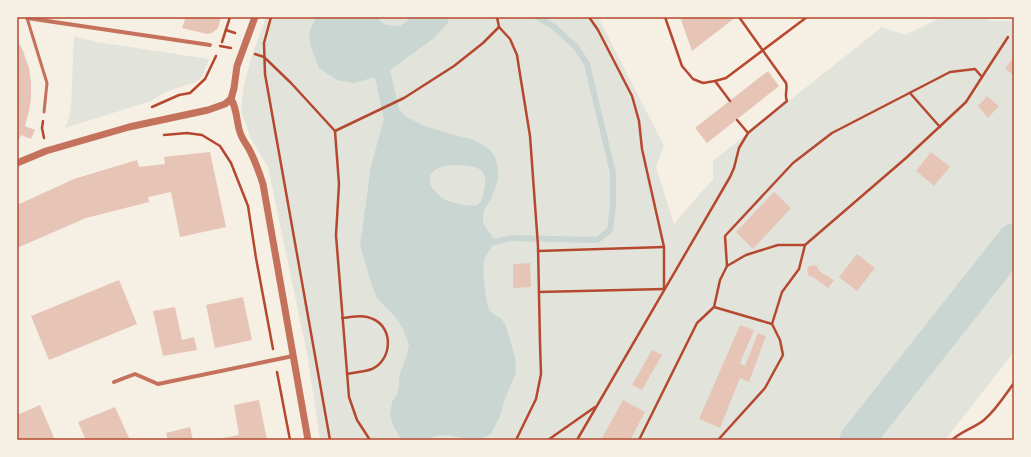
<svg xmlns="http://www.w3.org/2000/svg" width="1031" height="457" font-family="'PT Serif',serif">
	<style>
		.green { fill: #e2e4dc }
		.water { fill: #c9d6d2; fill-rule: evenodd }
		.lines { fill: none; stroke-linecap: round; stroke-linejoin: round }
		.stream { stroke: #c9d6d2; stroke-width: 6 }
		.river { stroke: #c9d6d2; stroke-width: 35 }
		.building { fill: #e6c5b7 }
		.path { stroke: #b5482f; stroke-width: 2.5 }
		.service { stroke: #c5725c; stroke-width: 3 }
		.minor { stroke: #c5725c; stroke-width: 4 }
		.tertiary { stroke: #c5725c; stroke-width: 7 }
		.neatline { fill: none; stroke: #b5482f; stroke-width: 1.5 }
	</style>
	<rect width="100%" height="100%" fill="#f6efe4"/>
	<g class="green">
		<path d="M266 17H598L664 146 656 167 674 224 713 179V161L882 27 905 35 942 17H983C990 22 1006 21 1014 20V352L945 440H320L308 359 268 167 251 139 241 111 244 85 251 58Z"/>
		<path d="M74 36 97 42 209 59 202 77 196 82 165 92 151 101 65 128 69 118 71 106Z"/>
	</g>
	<path class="water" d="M316 17H379L380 21 386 25 400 26 407 21 410 17H449L448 23 434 38 390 70 399 109 406 117 425 126 461 137 472 139 488 148 494 155 497 163 498 171V180L495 189 490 201 484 210 483 216V221L487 230 491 234 495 242 485 257 483 271 487 303 489 310 495 315 501 318 506 326 515 357 516 373 505 398 500 416 491 434 478 440 461 438 449 435 435 436 427 440H401L394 427 390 415 392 402 397 394 399 386V376L407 355 409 344 402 327 397 319 377 298 372 286 360 245 371 166 384 119 375 77 354 83 337 80 319 68 311 48 309 32ZM459 165C481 166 490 171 483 195 482 198 481 203 477 205 469 208 449 202 442 198 438 195 434 190 431 186 429 183 430 178 430 175 439 164 446 166 459 165Z"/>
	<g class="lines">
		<path class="stream" d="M495 242 511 238 597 240 610 230 613 207V173L587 64 576 47 554 27 538 17"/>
		<path class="river" d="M857 440 1014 241"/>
	</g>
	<g class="building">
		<path d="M181 17H221L218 28 212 33 207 34 182 28 185 19Z"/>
		<path d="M680 17H736L692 51Z"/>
		<path d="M17 43H19L23 51 29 68 31 82V98L29 111 25 126 35 130 31 139 21 135 17 143Z"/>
		<path d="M1014 57V76L1005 68Z"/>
		<path d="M768 71 779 86 707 143 695 128Z"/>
		<path d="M987 96 999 106 988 118 978 106Z"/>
		<path d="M210 152 226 227 180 237 171 192 148 197 149 202 86 218 17 248V205L74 179 137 160 139 167 165 164 164 157Z"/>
		<path d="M931 152 950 167 934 186 916 171Z"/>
		<path d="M774 192 791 208 753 249 736 232Z"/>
		<path d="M857 254 875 268 857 291 839 277Z"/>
		<path d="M530 263 531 287 513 288V264Z"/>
		<path d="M813 265 817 266 819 271 834 280 828 288 813 277 809 276 807 272 808 267Z"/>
		<path d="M119 280 137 324 49 360 31 316Z"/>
		<path d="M243 297 252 340 215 348 206 305Z"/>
		<path d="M175 307 182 340 194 337 197 350 163 356 153 311Z"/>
		<path d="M740 325 754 330 740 363 745 366 758 333 766 336 749 382 740 378 720 428 699 419Z"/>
		<path d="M652 350 662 355 642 390 632 385Z"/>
		<path d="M259 400 267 440H217V439L239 435 234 405Z"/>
		<path d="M623 400 645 412 630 440H601Z"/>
		<path d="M40 405 55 440H17V415Z"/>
		<path d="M115 407 130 440H86L78 422Z"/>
		<path d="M190 427 193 440H168L166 433Z"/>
	</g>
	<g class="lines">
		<g class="path">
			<path d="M271 17 264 43 265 74 330 440"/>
			<path d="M497 17 499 27 510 39 517 55 519 68 530 136 538 246 540 343 541 374 536 399 516 440"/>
			<path d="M589 17 598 30 632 96 639 121 642 149 646 167 664 247V288"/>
			<path d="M665 17 682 66 693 79 703 83 715 81 726 78 807 17"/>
			<path d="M997 17H1002"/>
			<path d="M226 30 235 33"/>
			<path d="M222 42 230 17"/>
			<path d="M220 46 231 48"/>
			<path d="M255 54 264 57 291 83 335 131 404 98 454 66 483 43 499 27"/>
			<path d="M982 77 1008 37"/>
			<path d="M715 81 730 101"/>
			<path d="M910 93 940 127"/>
			<path d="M152 107 179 95 190 93 205 79 216 56"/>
			<path d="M737 120 748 133"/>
			<path d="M43 121 42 128 44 138"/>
			<path d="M335 131 339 184 336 235 349 397 357 420 370 440"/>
			<path d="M164 135 187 133 202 135 220 146 231 163 248 206 256 258 273 349"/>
			<path d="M538 251 664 247"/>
			<path d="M539 292 664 289"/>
			<path d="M714 307 772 324"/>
			<path d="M342 318C353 317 363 314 373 319 394 328 392 360 372 369 364 372 355 372 347 374"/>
			<path d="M277 372 290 440"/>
			<path d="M548 440 595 407"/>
			<path d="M577 440 730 177 734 168 739 148 748 133 787 101C784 95 788 89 786 83L739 17"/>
			<path d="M639 440 697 323 714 307 720 280 727 266 746 255 778 245H805"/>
			<path d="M718 440 765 388 783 355 780 340 772 324 782 292 799 269 805 245 906 158 966 102 982 77 975 69 950 72 832 133 793 163 725 236 727 266"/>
			<path d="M952 440C962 431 974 428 984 420 996 410 1005 395 1014 383"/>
		</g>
		<path class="service" d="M27 18 47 83 44 112"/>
		<g class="minor">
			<path d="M27 17V18L210 45"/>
			<path d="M114 382 135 374 158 384 293 356"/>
		</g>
		<g class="tertiary">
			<path d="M231 99C238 110 236 124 241 135 243 140 246 144 249 149 255 160 259 172 263 184L308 440"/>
			<path d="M231 99 234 88 237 66 255 17"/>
			<path d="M17 163 46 151 129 127 208 110 225 104 231 99"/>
		</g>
	</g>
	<rect width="1031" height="457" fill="none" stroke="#f6efe4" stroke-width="36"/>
	<rect x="18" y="18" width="995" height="421" class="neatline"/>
</svg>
